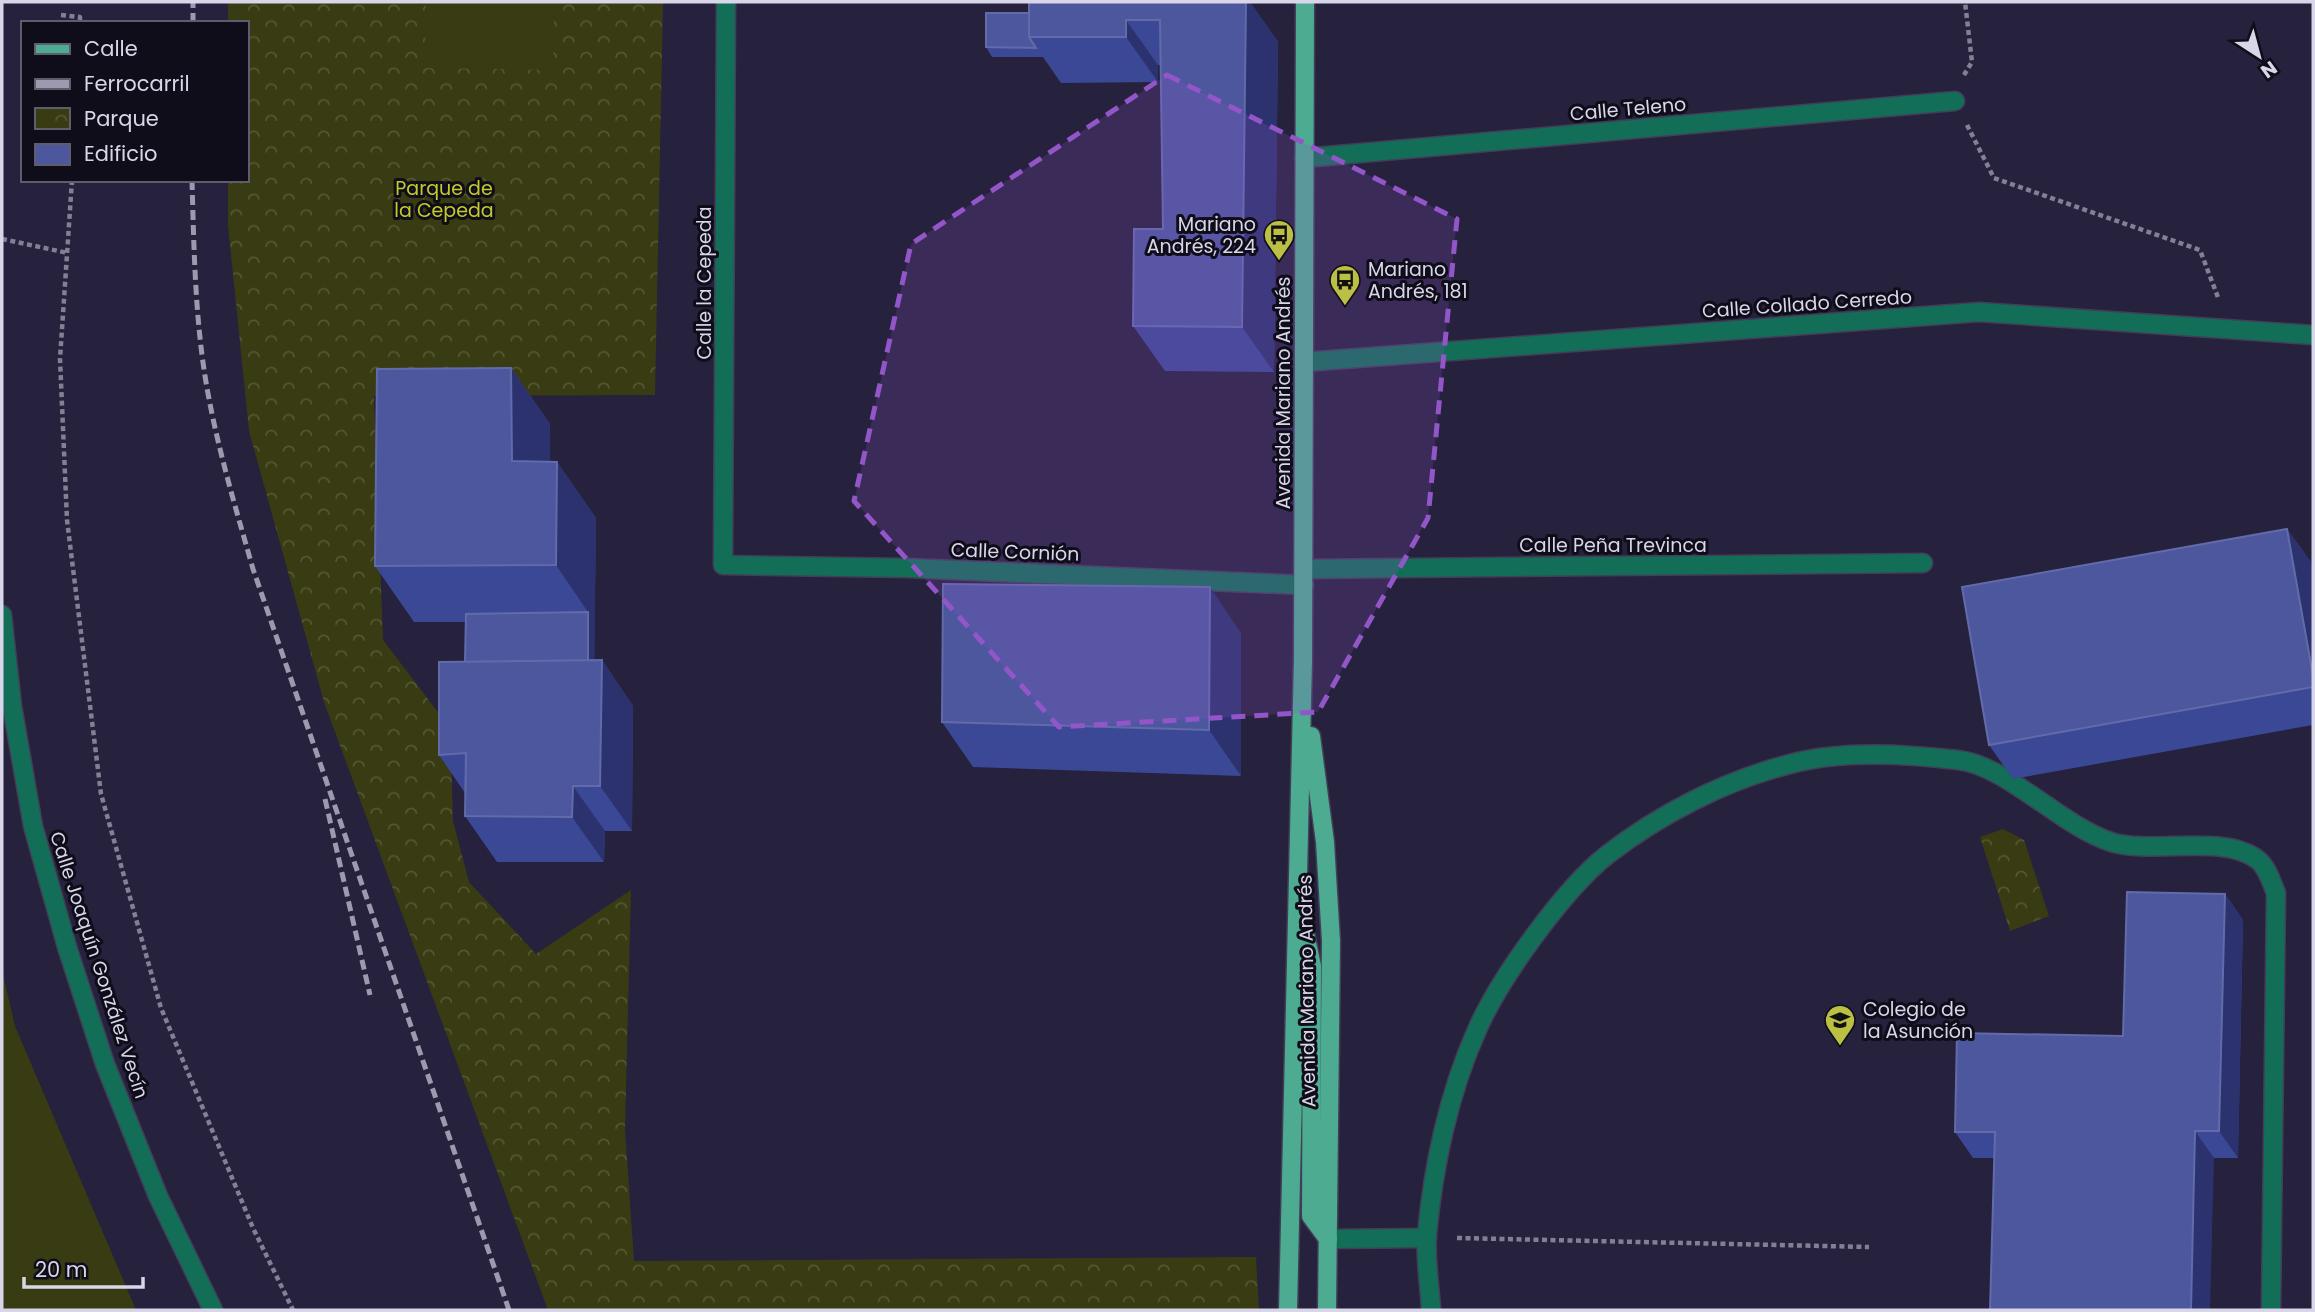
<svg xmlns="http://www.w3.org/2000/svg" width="2315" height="1312" font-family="Poppins,sans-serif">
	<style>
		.park { fill: url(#park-crowns) }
		.pitch { fill: #393b12 }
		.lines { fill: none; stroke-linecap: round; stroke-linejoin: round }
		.minor-casing { stroke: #423e58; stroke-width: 21 }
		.major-casing { stroke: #423e58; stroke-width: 21 }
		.path { stroke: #838096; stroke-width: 4.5; stroke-dasharray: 5 3.5; stroke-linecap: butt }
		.minor { stroke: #136e58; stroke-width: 18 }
		.major { stroke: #4cab90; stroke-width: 18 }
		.rail { stroke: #9d9aaf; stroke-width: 5; stroke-dasharray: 10 5; stroke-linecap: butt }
		.wall { fill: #3b4895 }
		.shaded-wall { fill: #2b326e }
		.building { fill: #4c579e; stroke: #626baa; stroke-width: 2 }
		.marked { fill: #9256c9; fill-opacity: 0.2; stroke: #9256c9; stroke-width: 5; stroke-dasharray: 14 9; stroke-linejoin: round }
		.labels { text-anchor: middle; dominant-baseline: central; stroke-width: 6; stroke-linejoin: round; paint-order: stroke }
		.street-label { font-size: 19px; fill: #d8d6e8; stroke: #0f0d19 }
		.park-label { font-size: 19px; fill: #c4c92c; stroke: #0f0d19 }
		.poi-label { font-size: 19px; fill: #d8d6e8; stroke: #0f0d19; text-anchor: start }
	</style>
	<defs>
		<pattern id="park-crowns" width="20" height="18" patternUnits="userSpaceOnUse" patternTransform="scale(1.75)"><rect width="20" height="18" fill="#393b12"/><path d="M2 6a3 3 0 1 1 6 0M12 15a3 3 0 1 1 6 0" fill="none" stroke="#555734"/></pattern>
	</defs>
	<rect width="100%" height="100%" fill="#26213c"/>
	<g class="park">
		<path d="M228 2H663L655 395 374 396 383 640 450 728 453 821 469 882 536 954 631 890 625 1129 634 1261 1256 1257 1259 1310H548L324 702 249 431 228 225V180H247V23H228Z"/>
		<path d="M2003 829 2024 840 2049 916 2010 931 1980 837Z"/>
	</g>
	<g class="pitch">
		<path d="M426 2H554L553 70 425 68Z"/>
		<path d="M2 970 15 1026 136 1310H2Z"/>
	</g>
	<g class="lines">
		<g class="minor-casing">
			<g id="minor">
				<path d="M726 2 723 565 907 568 1304 585"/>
				<path d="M1304 158 1955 101"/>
				<path d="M1304 362 1979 312 2313 335"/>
				<path d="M1304 569 1923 563"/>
				<path d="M2 615 12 706 33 826 67 947 105 1064 158 1196 213 1310"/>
				<path d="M1328 1239 1427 1238"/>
				<path d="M1431 1310C1430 1286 1425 1260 1427 1235 1433 1167 1449 1092 1477 1030 1499 979 1564 889 1607 855 1660 814 1724 781 1790 764 1842 750 1904 754 1958 760 2006 765 2061 826 2111 842 2152 855 2224 833 2258 860 2267 867 2272 883 2276 893L2271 1310"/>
			</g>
		</g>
		<g class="major-casing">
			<g id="major">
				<path d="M1311 736 1325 842 1331 941 1327 1310"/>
				<path d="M1304 929 1312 966 1311 1216 1328 1239"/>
				<path d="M1288 1310 1303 659 1305 2"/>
			</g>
		</g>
		<g class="path">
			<path d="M61 15 80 17V23"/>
			<path d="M1964 75 1972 62 1965 2"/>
			<path d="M1967 125 1994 178 2200 250 2219 300"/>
			<path d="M72 180 60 359 67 520 101 794 161 1008 253 1228 293 1310"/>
			<path d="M2 239 68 253"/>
			<path d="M1457 1238 1869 1247"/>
		</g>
		<use href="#minor" class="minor"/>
		<use href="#major" class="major"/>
		<g class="rail">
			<path d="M193 23V2"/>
			<path d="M192 180C194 250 195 320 207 388 218 450 236 509 253 569L509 1310"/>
			<path d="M325 799 370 995"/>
		</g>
	</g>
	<g class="wall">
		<path d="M1029 2H1250L1278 42 1274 372 1165 371 1133 326 1163 229 1160 65H1158V82L1061 83 1043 57H992L986 47 1029 13Z"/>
		<path d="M511 368 550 424V462H557L596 518 594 661 602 660 633 706 632 831H605L604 862H497L465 816V793L439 755 465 662 466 622H414L375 566Z"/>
		<path d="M2287 529 2311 562 2313 576V725L2013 779 1989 745Z"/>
		<path d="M1241 633V776L973 767 942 722Z"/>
		<path d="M2225 894 2243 920 2238 1158H1973L1955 1132 2123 1036Z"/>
	</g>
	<g class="shaded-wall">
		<path d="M1246 2H1250L1278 42 1274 372 1242 327Z"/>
		<path d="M1126 20 1158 65V82L1126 37Z"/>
		<path d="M511 368 550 424 551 517 512 461Z"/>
		<path d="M557 462 596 518 594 706 588 697V612L556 565Z"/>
		<path d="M2287 529 2311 562 2313 576V676Z"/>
		<path d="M1210 587 1241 633V776L1209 730Z"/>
		<path d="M602 660 633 706 632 831 600 786Z"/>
		<path d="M573 786 605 831 604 862 572 817Z"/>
		<path d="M2225 894 2243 920 2238 1158 2219 1131Z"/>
		<path d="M2195 1131 2214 1158 2210 1310H2191Z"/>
	</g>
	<g class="building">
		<path d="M1029 2H1246L1242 327 1133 326 1134 229H1163L1160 20H1126V37H1029Z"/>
		<path d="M986 13H1029V37L1036 48 986 47Z"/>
		<path d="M511 368 512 461 557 462 556 565 375 566 377 369Z"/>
		<path d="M2287 529 2313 676V687L1989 745 1962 587Z"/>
		<path d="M943 584 1210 587 1209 730 942 722Z"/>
		<path d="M588 612V661L465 662 466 614Z"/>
		<path d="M602 660 600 786H573L572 817 465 816 466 753 439 755V662Z"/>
		<path d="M2127 892 2225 894 2219 1131H2195L2191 1310H1990L1995 1132H1955L1957 1033 2123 1036Z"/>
	</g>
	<path class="marked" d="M1167 75 1457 219 1428 518 1318 712 1059 727 854 501 911 244Z"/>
	<defs>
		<g id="bus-pin" transform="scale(1.575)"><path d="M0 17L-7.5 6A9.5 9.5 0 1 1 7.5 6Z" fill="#bbc045" stroke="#0f0d19"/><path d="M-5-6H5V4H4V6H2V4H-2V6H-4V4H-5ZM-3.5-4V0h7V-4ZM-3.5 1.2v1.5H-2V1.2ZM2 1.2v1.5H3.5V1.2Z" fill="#111"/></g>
		<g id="school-pin" transform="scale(1.575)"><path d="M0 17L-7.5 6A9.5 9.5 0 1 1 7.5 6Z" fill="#bbc045" stroke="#0f0d19"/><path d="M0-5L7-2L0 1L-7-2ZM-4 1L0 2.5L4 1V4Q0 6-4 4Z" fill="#111"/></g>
	</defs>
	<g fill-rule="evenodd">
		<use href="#bus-pin" x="1279" y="235"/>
		<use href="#bus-pin" x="1345" y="280"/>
		<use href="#school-pin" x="1840" y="1020"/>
	</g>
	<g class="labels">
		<g class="street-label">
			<text transform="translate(1628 109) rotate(-5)">Calle Teleno</text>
			<text transform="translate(704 283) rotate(-90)">Calle la Cepeda</text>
			<text transform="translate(1807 304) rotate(-4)">Calle Collado Cerredo</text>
			<text transform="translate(1283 393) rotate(-90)">Avenida Mariano Andrés</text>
			<text x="1613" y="545">Calle Peña Trevinca</text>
			<text transform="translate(1015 552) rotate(2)">Calle Cornión</text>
			<text transform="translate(99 965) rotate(72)">Calle Joaquín González Vecín</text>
			<text transform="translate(1307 991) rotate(-91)">Avenida Mariano Andrés</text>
		</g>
		<g class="park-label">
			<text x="444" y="188">Parque de<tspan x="444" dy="22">la Cepeda</tspan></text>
		</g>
		<g class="poi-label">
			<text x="1256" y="224" text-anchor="end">Mariano<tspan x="1256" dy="22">Andrés, 224</tspan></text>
			<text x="1368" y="269">Mariano<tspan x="1368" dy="22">Andrés, 181</tspan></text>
			<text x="1863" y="1009">Colegio de<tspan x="1863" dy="22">la Asunción</tspan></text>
		</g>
	</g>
	<rect width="2315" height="1312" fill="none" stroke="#d8d6e8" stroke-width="7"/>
	<rect x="21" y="21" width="228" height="161" fill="#0f0d19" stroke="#5f5d6c" stroke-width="2"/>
	<rect x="35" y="44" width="35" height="10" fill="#4cab90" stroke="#5f5d6c" stroke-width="2"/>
	<text x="84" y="56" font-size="21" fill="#d8d6e8">Calle</text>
	<rect x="35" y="79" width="35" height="10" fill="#9d9aaf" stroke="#5f5d6c" stroke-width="2"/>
	<text x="84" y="91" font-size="21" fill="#d8d6e8">Ferrocarril</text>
	<rect x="35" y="108" width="35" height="21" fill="url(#park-crowns)" stroke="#5f5d6c" stroke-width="2"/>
	<text x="84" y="126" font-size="21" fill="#d8d6e8">Parque</text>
	<rect x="35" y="144" width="35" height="21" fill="#4c579e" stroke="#5f5d6c" stroke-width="2"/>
	<text x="84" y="161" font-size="21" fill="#d8d6e8">Edificio</text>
	<g transform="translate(2259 56) rotate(144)" stroke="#0f0d19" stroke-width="5" paint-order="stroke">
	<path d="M0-5L12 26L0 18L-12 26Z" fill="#d8d6e8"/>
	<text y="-10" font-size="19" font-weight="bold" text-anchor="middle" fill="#d8d6e8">N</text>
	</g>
	<path d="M24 1277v10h119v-10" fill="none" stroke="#d8d6e8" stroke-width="3.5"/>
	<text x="35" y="1277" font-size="21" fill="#d8d6e8" stroke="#0f0d19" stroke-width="5" paint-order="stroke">20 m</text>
</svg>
